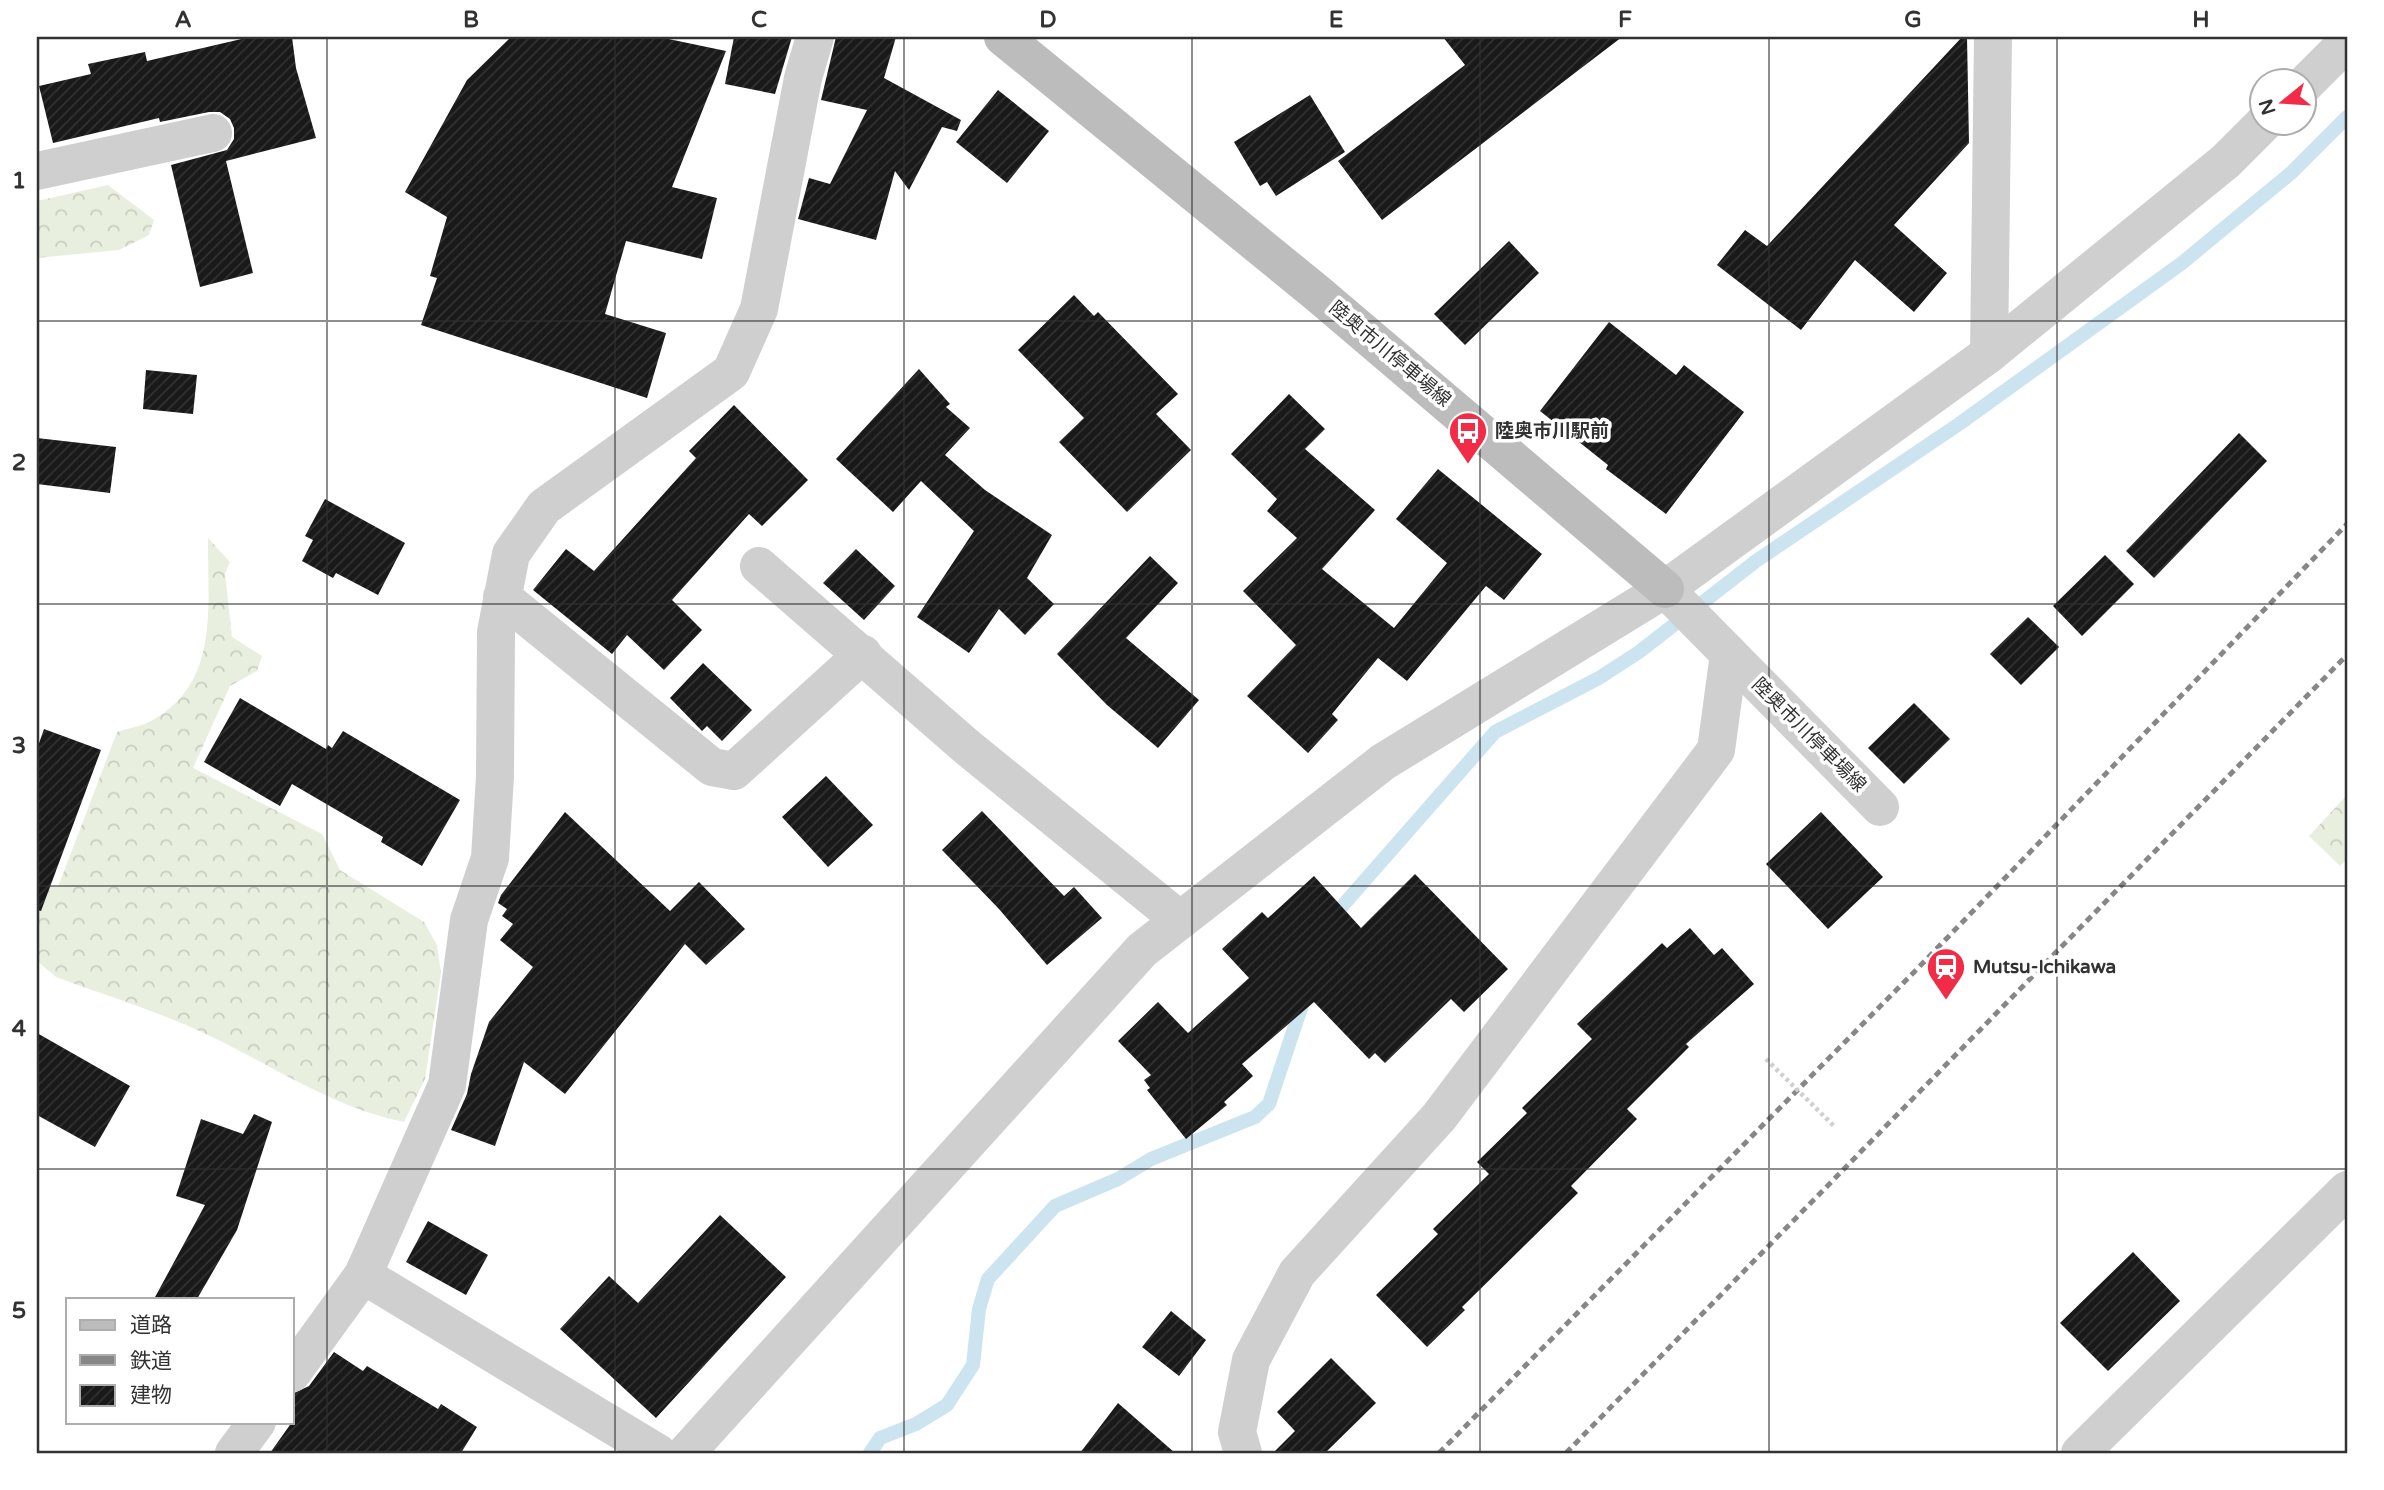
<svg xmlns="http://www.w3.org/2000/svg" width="2384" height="1490" font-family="'Varela Round','Noto Sans JP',sans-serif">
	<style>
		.forest { fill: url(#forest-crowns) }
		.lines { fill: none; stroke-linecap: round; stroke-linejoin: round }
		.stream { stroke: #cbe4ef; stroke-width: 14 }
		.building { fill: url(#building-hatch) }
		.minor { stroke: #cfcfcf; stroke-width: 38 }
		.tertiary { stroke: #cfcfcf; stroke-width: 38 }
		.secondary { stroke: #bcbcbc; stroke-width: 38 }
		.rail { stroke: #878787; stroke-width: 5; stroke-dasharray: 7 5; stroke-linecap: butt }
		.path-bridge { stroke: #cfcfcf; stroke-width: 4.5; stroke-dasharray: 3.5 3.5; stroke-linecap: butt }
		.grid { fill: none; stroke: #323232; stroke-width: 2; stroke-opacity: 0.55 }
		.labels { text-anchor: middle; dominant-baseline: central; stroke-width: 7; stroke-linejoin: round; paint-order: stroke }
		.street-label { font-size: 19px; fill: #323232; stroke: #fff }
		.poi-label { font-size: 19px; font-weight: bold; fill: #323232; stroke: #fff; text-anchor: start }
		.neatline { fill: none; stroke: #323232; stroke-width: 2.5 }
		.grid-label { font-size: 23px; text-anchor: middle; font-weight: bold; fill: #323232 }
	</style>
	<defs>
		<pattern id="forest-crowns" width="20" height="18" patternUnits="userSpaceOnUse" patternTransform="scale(1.75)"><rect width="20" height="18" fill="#e9efdf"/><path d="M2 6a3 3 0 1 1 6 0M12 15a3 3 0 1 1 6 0" fill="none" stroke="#c8cdc0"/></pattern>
		<pattern id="building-hatch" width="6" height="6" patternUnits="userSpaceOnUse" patternTransform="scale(1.75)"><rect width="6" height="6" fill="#191919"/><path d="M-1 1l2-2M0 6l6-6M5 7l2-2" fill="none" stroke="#323232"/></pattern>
	</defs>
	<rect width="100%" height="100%" fill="#fff"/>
	<g class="forest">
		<path d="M108 185 154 220 149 235 119 250 37 258V201Z"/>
		<path d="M208 538 230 562 225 573 232 637 262 656 257 671 230 686 193 768 322 834 340 870 424 922 437 945 441 973 425 1079 404 1122C334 1108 273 1066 210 1036 161 1012 106 996 56 977L37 961V883L58 887 117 732C129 728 143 726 153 720 221 682 207 604 208 538Z"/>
		<path d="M2347 795V859L2340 866 2309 836Z"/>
	</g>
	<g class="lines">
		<g class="stream">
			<path d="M1330 920 1495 732 1599 678 1639 652 1756 561 1959 424 2182 263 2291 173 2347 117"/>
			<path d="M870 1453 880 1438 916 1424 947 1405 973 1365 979 1309 988 1279 1055 1206 1118 1179 1151 1159 1255 1117 1269 1104 1304 999"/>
		</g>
	</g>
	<g class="building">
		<path d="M250 37H292L296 68 316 138 226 161 253 273 200 287 171 165 227 150 234 139V128L230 119 220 112H209L160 122 159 118 53 143 39 86 91 74 88 64 145 52 147 61Z"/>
		<path d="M511 37H659L726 51 672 187 717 198 702 259 626 241 605 314 666 333 647 398 421 325 437 278 430 276 447 217 405 192 467 80Z"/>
		<path d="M734 37H792L775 94 725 84Z"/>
		<path d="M836 37H896L884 78 961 120 957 131 942 127 909 190 895 171 876 240 798 219 809 178 830 184 867 110 821 100Z"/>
		<path d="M1443 37H1622L1382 220 1338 161 1465 65Z"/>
		<path d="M1962 37H1967L1969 143 1894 225 1947 273 1914 312 1855 260 1801 330 1717 265 1745 230 1767 246Z"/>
		<path d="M998 90 1049 131 1007 183 956 142Z"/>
		<path d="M1310 95 1345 152 1276 196 1267 182 1260 186 1234 142Z"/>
		<path d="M1509 241 1539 273 1465 345 1434 314Z"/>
		<path d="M1074 295 1094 316 1098 312 1178 394 1156 414 1191 450 1127 512 1059 442 1084 418 1018 350Z"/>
		<path d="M1609 322 1676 375 1684 365 1744 412 1666 514 1606 469 1608 465 1540 411Z"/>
		<path d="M919 369 950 404 946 407 970 428 945 455 985 490 1052 535 1027 578 1054 604 1025 635 999 609 969 653 917 617 974 531 921 481 893 512 836 459Z"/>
		<path d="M146 370 197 375 193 414 143 409Z"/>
		<path d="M1289 394 1325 429 1305 449 1375 510 1322 569 1394 628 1447 563 1396 519 1438 469 1542 554 1504 600 1486 586 1407 681 1378 658 1332 714 1338 720 1308 753 1247 696 1296 645 1243 591 1297 538 1267 511 1277 499 1231 454Z"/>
		<path d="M734 405 808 480 762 526 749 514 672 600 702 630 664 670 627 635 612 654 533 590 566 549 594 571 696 458 689 451Z"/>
		<path d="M2239 433 2267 461 2154 578 2126 551Z"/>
		<path d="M37 438 116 447 110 493 37 484Z"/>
		<path d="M325 499 405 543 378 595 336 573 333 578 302 561 313 540 305 536Z"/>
		<path d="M856 549 895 586 864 620 823 583Z"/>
		<path d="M2105 555 2134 584 2082 636 2053 606Z"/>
		<path d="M1150 556 1178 583 1126 638 1199 700 1158 748 1107 705 1057 654Z"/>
		<path d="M2028 617 2059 647 2021 685 1990 654Z"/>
		<path d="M703 663 752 710 722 741 707 726 702 731 670 698Z"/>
		<path d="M240 698 326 749 328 745 332 748 343 731 460 800 422 866 381 842 383 837 292 784 280 806 204 762Z"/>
		<path d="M1914 703 1950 739 1904 784 1868 748Z"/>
		<path d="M44 729 101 750 41 911 37 910V749Z"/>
		<path d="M826 776 873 825 828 867 782 817Z"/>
		<path d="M982 811 1064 896 1074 887 1102 918 1047 965 999 909 942 850Z"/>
		<path d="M565 812 670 911 699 882 745 929 706 965 685 944 565 1094 524 1062 495 1146 451 1130 467 1094 471 1074 489 1022 533 967 500 940 513 924 502 916 507 909 498 903 501 895Z"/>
		<path d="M1821 812 1883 877 1828 929 1766 864Z"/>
		<path d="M1415 874 1508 969 1464 1012 1451 999 1385 1063 1375 1053 1369 1059 1314 1002 1242 1064 1253 1076 1224 1102 1227 1105 1186 1139 1147 1090 1150 1088 1144 1080 1151 1075 1118 1041 1158 1002 1188 1033 1249 978 1222 949 1262 912 1268 918 1314 876 1361 928Z"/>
		<path d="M1690 928 1714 955 1722 948 1754 984 1686 1044 1689 1047 1627 1109 1637 1119 1571 1186 1578 1193 1462 1307 1465 1310 1427 1347 1376 1295 1438 1234 1433 1229 1489 1174 1477 1162 1527 1113 1522 1108 1592 1039 1577 1024 1662 943 1667 948Z"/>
		<path d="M37 1033 130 1086 95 1147 37 1115Z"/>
		<path d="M254 1114 272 1122 237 1230 197 1299H154L205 1205 176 1196 201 1119 243 1134Z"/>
		<path d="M720 1215 786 1277 656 1418 560 1329 609 1276 638 1303Z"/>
		<path d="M428 1221 488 1255 466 1295 406 1262Z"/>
		<path d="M2133 1252 2180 1301 2108 1371 2060 1323Z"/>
		<path d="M1171 1311 1206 1340 1179 1376 1142 1347Z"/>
		<path d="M334 1352 363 1371 367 1366 438 1409 441 1404 477 1427 461 1453H270L292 1422V1394L309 1386Z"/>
		<path d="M1331 1358 1376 1403 1325 1453H1273L1295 1431 1277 1412Z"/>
		<path d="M1118 1403 1175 1453H1080Z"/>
	</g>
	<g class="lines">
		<g class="minor">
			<path d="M37 171 213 133"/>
			<path d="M1989 354 1993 37"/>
			<path d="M759 566 967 747 1180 920"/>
			<path d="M1665 589 1880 807"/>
			<path d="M502 597 712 767 734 771 863 654"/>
			<path d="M363 1275 658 1453"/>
			<path d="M292 1373 363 1275 447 1085 469 920 490 858 495 776 496 632 511 554 544 507 731 372 759 309 803 78 815 37"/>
			<path d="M234 1453 257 1422"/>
			<path d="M1243 1453 1237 1432 1251 1360 1297 1273 1439 1117 1716 750 1729 654"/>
			<path d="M2080 1453 2347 1190"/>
		</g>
		<g class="tertiary">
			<path d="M2304 85 2347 42"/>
			<path d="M686 1453 1142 950 1383 762 1665 589 1989 354 2226 161 2265 122"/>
		</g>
		<path class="secondary" d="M1003 37 1317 293 1665 589"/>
		<g class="rail">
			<path d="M1439 1453 1919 967 2347 524"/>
			<path d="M1566 1453 2347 655"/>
		</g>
		<path class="path-bridge" d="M1766 1059 1835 1127"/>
	</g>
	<path class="grid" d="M327 37V1453M615 37V1453M904 37V1453M1192 37V1453M1480 37V1453M1769 37V1453M2057 37V1453M37 321H2347M37 604H2347M37 886H2347M37 1169H2347"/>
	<defs>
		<g id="bus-pin" transform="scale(2.0125)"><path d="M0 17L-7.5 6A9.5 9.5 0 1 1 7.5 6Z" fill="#f22b46" stroke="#fff"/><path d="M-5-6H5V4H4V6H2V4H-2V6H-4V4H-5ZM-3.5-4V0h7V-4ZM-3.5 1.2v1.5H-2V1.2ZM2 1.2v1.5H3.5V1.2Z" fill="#fff"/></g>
		<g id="station-pin" transform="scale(2.0125)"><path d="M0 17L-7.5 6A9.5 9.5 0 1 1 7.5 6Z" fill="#f22b46" stroke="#fff"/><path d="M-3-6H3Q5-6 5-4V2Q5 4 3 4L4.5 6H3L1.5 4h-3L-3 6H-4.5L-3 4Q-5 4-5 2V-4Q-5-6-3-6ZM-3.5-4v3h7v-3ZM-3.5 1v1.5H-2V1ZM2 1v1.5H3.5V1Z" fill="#fff"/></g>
	</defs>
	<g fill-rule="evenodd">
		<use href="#bus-pin" x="1468" y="431"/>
		<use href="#station-pin" x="1946" y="967"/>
	</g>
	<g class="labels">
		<g class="street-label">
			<text transform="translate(1390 354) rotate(40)">陸奥市川停車場線</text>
			<text transform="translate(1809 735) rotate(45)">陸奥市川停車場線</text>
		</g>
		<g class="poi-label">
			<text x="1495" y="431">陸奥市川駅前</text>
			<text x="1973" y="967">Mutsu-Ichikawa</text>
		</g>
	</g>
	<rect width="2384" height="1490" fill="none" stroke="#ffffff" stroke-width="77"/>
	<rect x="66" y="1298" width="228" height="126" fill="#ffffff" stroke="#adadad" stroke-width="2"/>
	<rect x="80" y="1320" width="35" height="10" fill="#bcbcbc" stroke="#adadad" stroke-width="2"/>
	<text x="130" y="1332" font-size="21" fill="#323232">道路</text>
	<rect x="80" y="1355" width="35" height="10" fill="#878787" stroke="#adadad" stroke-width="2"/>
	<text x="130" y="1368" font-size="21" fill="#323232">鉄道</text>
	<rect x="80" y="1385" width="35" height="21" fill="url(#building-hatch)" stroke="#adadad" stroke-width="2"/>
	<text x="130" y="1402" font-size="21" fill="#323232">建物</text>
	<g transform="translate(2283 102) rotate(252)"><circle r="33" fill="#ffffff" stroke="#adadad" stroke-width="2"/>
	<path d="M0-5L12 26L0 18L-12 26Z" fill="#f22b46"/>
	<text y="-10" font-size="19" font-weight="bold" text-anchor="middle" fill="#323232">N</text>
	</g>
	<rect x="38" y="38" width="2308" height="1414" class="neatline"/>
	<g class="grid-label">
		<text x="183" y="27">A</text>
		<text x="471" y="27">B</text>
		<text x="759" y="27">C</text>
		<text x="1048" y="27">D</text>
		<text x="1336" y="27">E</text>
		<text x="1625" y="27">F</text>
		<text x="1913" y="27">G</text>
		<text x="2201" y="27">H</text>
		<text x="19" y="188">1</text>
		<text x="19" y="470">2</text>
		<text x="19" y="753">3</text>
		<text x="19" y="1036">4</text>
		<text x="19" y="1318">5</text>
	</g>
</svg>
